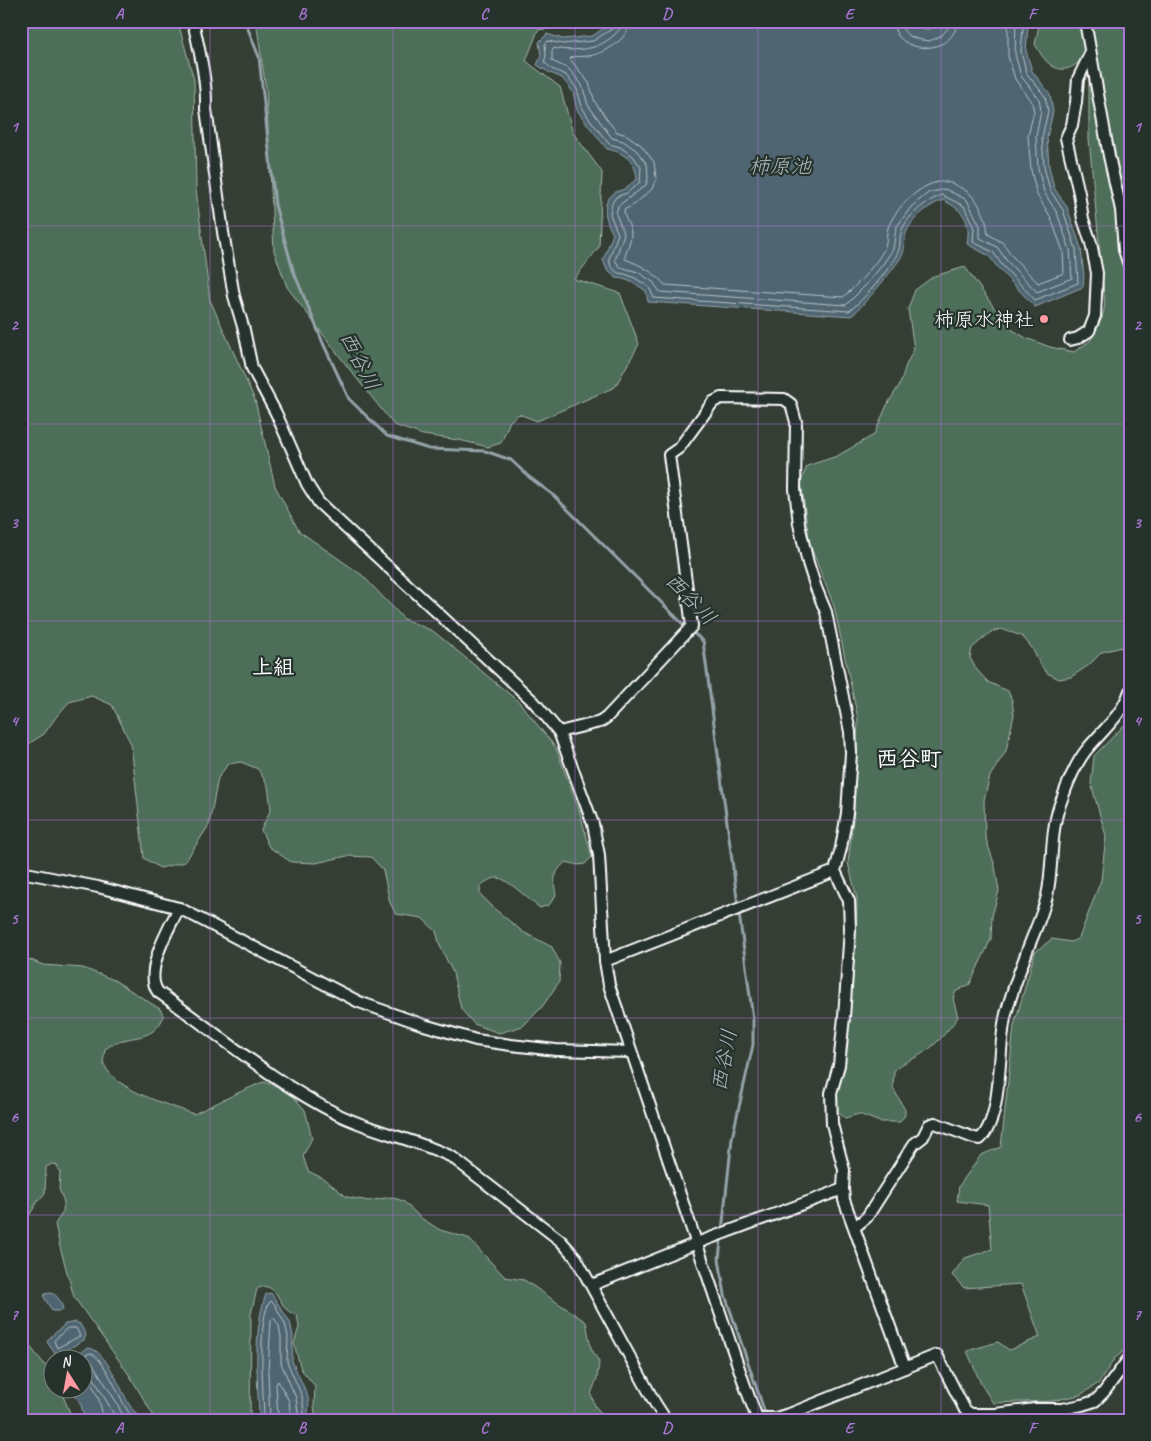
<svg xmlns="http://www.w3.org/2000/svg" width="1151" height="1441" font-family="Caveat,'Klee One',sans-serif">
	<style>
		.green { fill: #4e6e58; stroke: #a6b6ac }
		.water { fill: #4f6672; stroke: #95a3aa }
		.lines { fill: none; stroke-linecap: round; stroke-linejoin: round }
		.shore { stroke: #b9c2c7; stroke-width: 1 }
		.stream { stroke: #95a3aa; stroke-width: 3 }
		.minor-casing { stroke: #fff; stroke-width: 14 }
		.minor { stroke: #26332d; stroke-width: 10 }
		.grid { fill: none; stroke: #a976d5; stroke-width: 1; stroke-opacity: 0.55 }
		.poi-dot { fill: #ff9aa2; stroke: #26332d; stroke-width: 2 }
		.labels { text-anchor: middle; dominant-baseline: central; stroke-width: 4.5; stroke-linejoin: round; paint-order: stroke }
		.poi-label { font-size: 20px; fill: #fff; stroke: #26332d; text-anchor: end }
		.water-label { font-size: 21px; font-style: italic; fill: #b0bac0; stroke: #26332d }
		.neighbourhood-label { font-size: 21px; font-weight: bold; fill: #fff; stroke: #26332d }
		.quarter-label { font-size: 22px; font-weight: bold; fill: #fff; stroke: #26332d }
		.neatline { fill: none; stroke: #a976d5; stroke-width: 2 }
		.grid-label { font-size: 16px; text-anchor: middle; font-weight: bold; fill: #a976d5 }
	</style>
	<rect width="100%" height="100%" fill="#343e35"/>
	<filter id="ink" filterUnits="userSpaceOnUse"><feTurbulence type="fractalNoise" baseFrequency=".02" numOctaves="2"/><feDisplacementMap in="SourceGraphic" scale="10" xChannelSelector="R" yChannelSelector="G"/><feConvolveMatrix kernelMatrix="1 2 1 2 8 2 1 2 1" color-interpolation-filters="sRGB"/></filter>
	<g filter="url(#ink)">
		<g class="green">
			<path d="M21 21H176L179 26 194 80 196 190 210 300 255 400 275 486 299 531 362 575 404 619 433 631 519 702 556 748 580 813 592 857 585 864 578 865 566 862C554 871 553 880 556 895L549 905 540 908C530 901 508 879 498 878 491 878 485 882 480 886V894L497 911 523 932 552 947 560 963 559 982 542 1007 523 1026 499 1033 474 1024 461 1009 453 973 440 946 436 931 422 918 396 914 390 903 383 870 371 857 347 856 316 863 291 862 269 847 261 830 271 809 268 786 258 769 241 762 228 764 218 778 209 825 185 862 160 868 144 858 131 744 112 705 92 696 69 702 56 717 44 734 21 749Z"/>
			<path d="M256 21H592L590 23 538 30 526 61 560 87 573 133 602 172 599 247 574 279 620 293 639 344 615 387 537 421 519 414 510 421 501 443 488 447 459 440 423 435 394 425 350 370 287 287 274 251 266 89Z"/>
			<path d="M1040 21H1130V645L1102 652 1089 665 1071 677 1059 679 1047 673 1040 664 1032 648 1022 636 1001 629 991 632 972 648 970 658 977 670 988 682 1008 691 1012 700 1014 715 1006 751 990 776 984 800 985 836 995 866 999 891 992 916 991 939 970 984 955 992 953 999 958 1017C947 1032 935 1047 918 1056 907 1062 903 1062 894 1071L893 1088 905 1110V1115L900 1122H880L859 1114 845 1118 837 1111 835 1102 845 1053 856 940 857 898 848 863 854 811 858 719 834 606 810 545 801 482 807 466 837 456 874 435 887 405 900 384 906 365 914 349 908 309 915 290 934 276 965 267 1008 327 1026 338 1050 347 1074 352 1090 341 1102 318 1105 305 1089 139V65L1078 63C1057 79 1044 61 1035 44Z"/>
			<path d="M1130 719V1346L1115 1358 1099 1383 1080 1395 1052 1401 993 1403 981 1384 967 1351 998 1342 1009 1350 1040 1337 1021 1284 964 1288 952 1275 965 1258 992 1249 988 1205 957 1201 959 1186 981 1155 1001 1147 1014 1026 1035 952 1052 939 1071 942 1079 938 1101 880 1106 836 1091 784 1094 756Z"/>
			<path d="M21 956 43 965 83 968 114 980 160 1009 164 1016C154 1039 140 1035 120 1041 115 1042 110 1046 105 1049 105 1054 102 1060 104 1064 114 1090 169 1105 194 1114L242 1091 263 1082 287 1089 305 1110 312 1138 303 1156 308 1171 324 1179 347 1197 369 1201 391 1197 403 1201 421 1218 440 1230 468 1238 505 1277 524 1280 586 1322 591 1348 599 1362 597 1378 591 1394 595 1406 601 1413V1420H316L314 1406 315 1386 301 1369 294 1344 299 1327 297 1315C293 1314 289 1312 286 1309 278 1299 273 1280 257 1289L251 1314 250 1420H156L130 1376 74 1297 60 1247 55 1224 63 1212 64 1202 59 1189 60 1173 57 1165 52 1164 46 1167 45 1193 38 1201 21 1229Z"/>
			<path d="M21 1335 52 1374V1388L60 1389 73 1420H21Z"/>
		</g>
		<g class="water">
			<path d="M615 21H911L915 26 928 30 942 21H1026L1028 26 1026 51 1032 71 1050 94 1053 112 1047 137 1049 166 1054 188 1067 207 1081 248 1084 276 1083 287 1035 307 998 268 989 256 967 244C971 220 964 211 943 200 929 205 911 219 906 233 903 241 906 249 902 256 887 278 870 297 852 316L648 302 646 291C636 284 628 279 616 278L607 270 603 260 613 234C606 222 600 204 613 194 616 191 620 191 624 189 628 186 633 182 637 179 636 161 623 152 607 149L584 120 577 110 573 92 562 78 550 73 537 65 541 56 539 42 547 34 563 39 592 36Z"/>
			<path d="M50 1293C58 1294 61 1302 63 1309L60 1311H52L44 1297 45 1294Z"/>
			<path d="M271 1293 290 1322 293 1336 292 1361 307 1394 309 1402 308 1412 310 1420H259C258 1378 252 1334 266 1294Z"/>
			<path d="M76 1322 80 1324 86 1335 84 1340 63 1352 64 1358H68L88 1348C105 1348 122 1392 130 1406 133 1411 139 1415 144 1420H85L81 1405 72 1389 82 1388V1358H58L47 1342C50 1335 60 1330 65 1324Z"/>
		</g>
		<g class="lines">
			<g class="shore">
				<path d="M616 21 615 27 593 41 563 44 548 41 545 44 546 56 544 62 552 69 566 75 577 89 582 107 588 117 609 144 620 147 633 156 641 167 640 182 627 193 616 197 612 203 610 214 618 234 609 259 611 267 618 273 625 274 635 278 649 287 654 298 849 311C863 301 891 268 898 252 901 247 899 239 901 233 905 217 927 200 942 195L964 206 974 228 973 242 993 252 1002 265 1035 300 1078 283 1076 249 1063 210 1050 190 1044 167 1042 137 1048 111 1045 96 1027 74 1021 52 1023 27 1022 21"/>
				<path d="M623 21C622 32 604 44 594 47 583 50 566 51 554 48L552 51V61L569 69 582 85 588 105 612 138 623 141 636 150 647 164 648 178 646 185 618 206 616 214 624 234 615 260 620 267 638 272 653 282 660 292 846 305 866 285 883 264 893 249 896 228 911 207 928 193 945 189 967 200 980 226V238L997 247 1007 261 1037 292 1072 278 1070 250 1057 213 1044 192 1038 168 1036 136 1041 111 1039 99 1021 76 1015 54 1016 21"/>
				<path d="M630 21C630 36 610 50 597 54 589 57 580 56 572 57L570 59 589 83 595 102 608 121 617 132 627 135 641 145 654 162 656 178 652 189 635 204 624 210C624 219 631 225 631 234 631 243 625 251 625 259 641 265 654 272 665 285L843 297C854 289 880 260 885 247 887 241 886 234 888 228 894 209 924 179 945 182 951 182 957 186 963 189 978 197 987 217 988 234L1003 243 1013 257 1038 283 1064 273 1063 251 1050 216 1037 195 1031 170 1028 136 1034 111 1032 103 1015 79 1008 56V21"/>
				<path d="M893 21C895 57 956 56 957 21"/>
				<path d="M901 21C902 37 915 39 928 41 938 39 949 32 950 21"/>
				<path d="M68 1328H76L80 1336 57 1348 54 1341Z"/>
				<path d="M78 1358 90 1353C103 1356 119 1396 126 1408 128 1413 133 1416 137 1420"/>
				<path d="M82 1363 89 1360 91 1361 117 1403 121 1412 128 1420"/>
				<path d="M103 1420C102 1403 94 1385 84 1373L87 1370 92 1375 117 1420"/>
				<path d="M264 1420C264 1397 256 1315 271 1301L274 1303 285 1324 288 1336 287 1362 302 1396 305 1420"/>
				<path d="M270 1420 268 1372 271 1320 274 1318 279 1326 281 1337V1363L296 1398 299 1420"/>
				<path d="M278 1420 276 1384 278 1381 289 1401 291 1420"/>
			</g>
			<path class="stream" d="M245 21 259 57 275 205 293 270 323 343 349 399 387 436 429 449 485 451 511 460 529 477 552 494 685 626 703 641 753 1019V1045L732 1138 719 1259 725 1295 764 1410"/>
			<g class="minor-casing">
				<g id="minor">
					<path d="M193 21C199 50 207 79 206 109L223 232 234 296 244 330 252 368 276 413 307 484 319 503 534 702 559 732 593 824 599 855 605 961 609 985 745 1386 757 1418"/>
					<path d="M1085 21 1109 156 1121 210 1124 250 1130 268"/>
					<path d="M1070 340 1078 338 1089 331 1095 316 1097 273 1091 243 1083 219 1079 193 1066 138 1072 125 1076 102 1078 79 1090 54"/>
					<path d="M559 732 600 722 607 717 692 626 669 455 679 448 713 402 721 398 784 399 791 404 796 422 795 489 799 524 808 563 816 588 826 612 850 732 851 753 847 813 841 848 835 871 849 901 850 929 844 1017 839 1065 831 1093 832 1124 844 1170 843 1189 844 1200 905 1368"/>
					<path d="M21 872 98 887 179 908 359 1002 424 1025 476 1040 511 1045 556 1050 631 1052"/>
					<path d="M179 908C169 928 143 972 158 992 217 1033 273 1082 337 1114 373 1132 415 1139 452 1157L561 1241 576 1258 655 1403 666 1420"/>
					<path d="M605 961 835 871"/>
					<path d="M855 1227 867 1217 914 1144 923 1137 929 1125 935 1123 974 1138 980 1139C1004 1116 997 1047 1006 1014 1011 995 1018 975 1025 957 1032 936 1042 917 1047 896 1054 864 1049 830 1062 799 1068 782 1076 762 1088 748 1104 729 1122 715 1130 691"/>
					<path d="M592 1285 697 1243 843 1189"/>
					<path d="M754 1420 762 1418H776L792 1413 937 1355 965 1410 971 1414H996L1035 1409H1062L1082 1405 1095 1401 1104 1392 1130 1357"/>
				</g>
			</g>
			<use href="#minor" class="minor"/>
		</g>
	</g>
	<path class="grid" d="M210 21V1420M393 21V1420M575 21V1420M758 21V1420M941 21V1420M21 226H1130M21 424H1130M21 621H1130M21 820H1130M21 1018H1130M21 1215H1130"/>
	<circle class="poi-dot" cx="1044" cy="319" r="5"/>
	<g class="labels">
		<g class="poi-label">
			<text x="1034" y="319">柿原水神社</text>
		</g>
		<g class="water-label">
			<text x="780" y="166">柿原池</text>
			<text transform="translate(360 361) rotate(63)">西谷川</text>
			<text transform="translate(691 599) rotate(46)">西谷川</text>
			<text transform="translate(724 1060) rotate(-80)">西谷川</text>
		</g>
		<g class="neighbourhood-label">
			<text x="273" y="667">上組</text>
		</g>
		<g class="quarter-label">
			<text x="909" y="759">西谷町</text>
		</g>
	</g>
	<rect width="1151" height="1441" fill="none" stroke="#26332d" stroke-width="55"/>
	<g transform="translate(68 1374) rotate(349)"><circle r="24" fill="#26332d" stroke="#7d8581"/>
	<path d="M0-4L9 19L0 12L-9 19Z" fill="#ff9aa2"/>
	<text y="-8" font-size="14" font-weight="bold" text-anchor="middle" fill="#ffffff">N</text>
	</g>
	<rect x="28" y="28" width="1096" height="1386" class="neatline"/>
	<g class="grid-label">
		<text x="119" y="19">A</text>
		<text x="302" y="19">B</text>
		<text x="484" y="19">C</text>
		<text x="667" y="19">D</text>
		<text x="849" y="19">E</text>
		<text x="1032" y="19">F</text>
		<text x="14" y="132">1</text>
		<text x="1137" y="132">1</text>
		<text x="14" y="330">2</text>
		<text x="1137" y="330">2</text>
		<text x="14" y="528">3</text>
		<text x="1137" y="528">3</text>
		<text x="14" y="726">4</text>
		<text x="1137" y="726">4</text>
		<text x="14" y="924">5</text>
		<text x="1137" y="924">5</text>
		<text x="14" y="1122">6</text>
		<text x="1137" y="1122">6</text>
		<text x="14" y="1320">7</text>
		<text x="1137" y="1320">7</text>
		<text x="119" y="1433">A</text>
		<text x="302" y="1433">B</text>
		<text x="484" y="1433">C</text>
		<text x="667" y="1433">D</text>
		<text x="849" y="1433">E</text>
		<text x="1032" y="1433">F</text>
	</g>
</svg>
